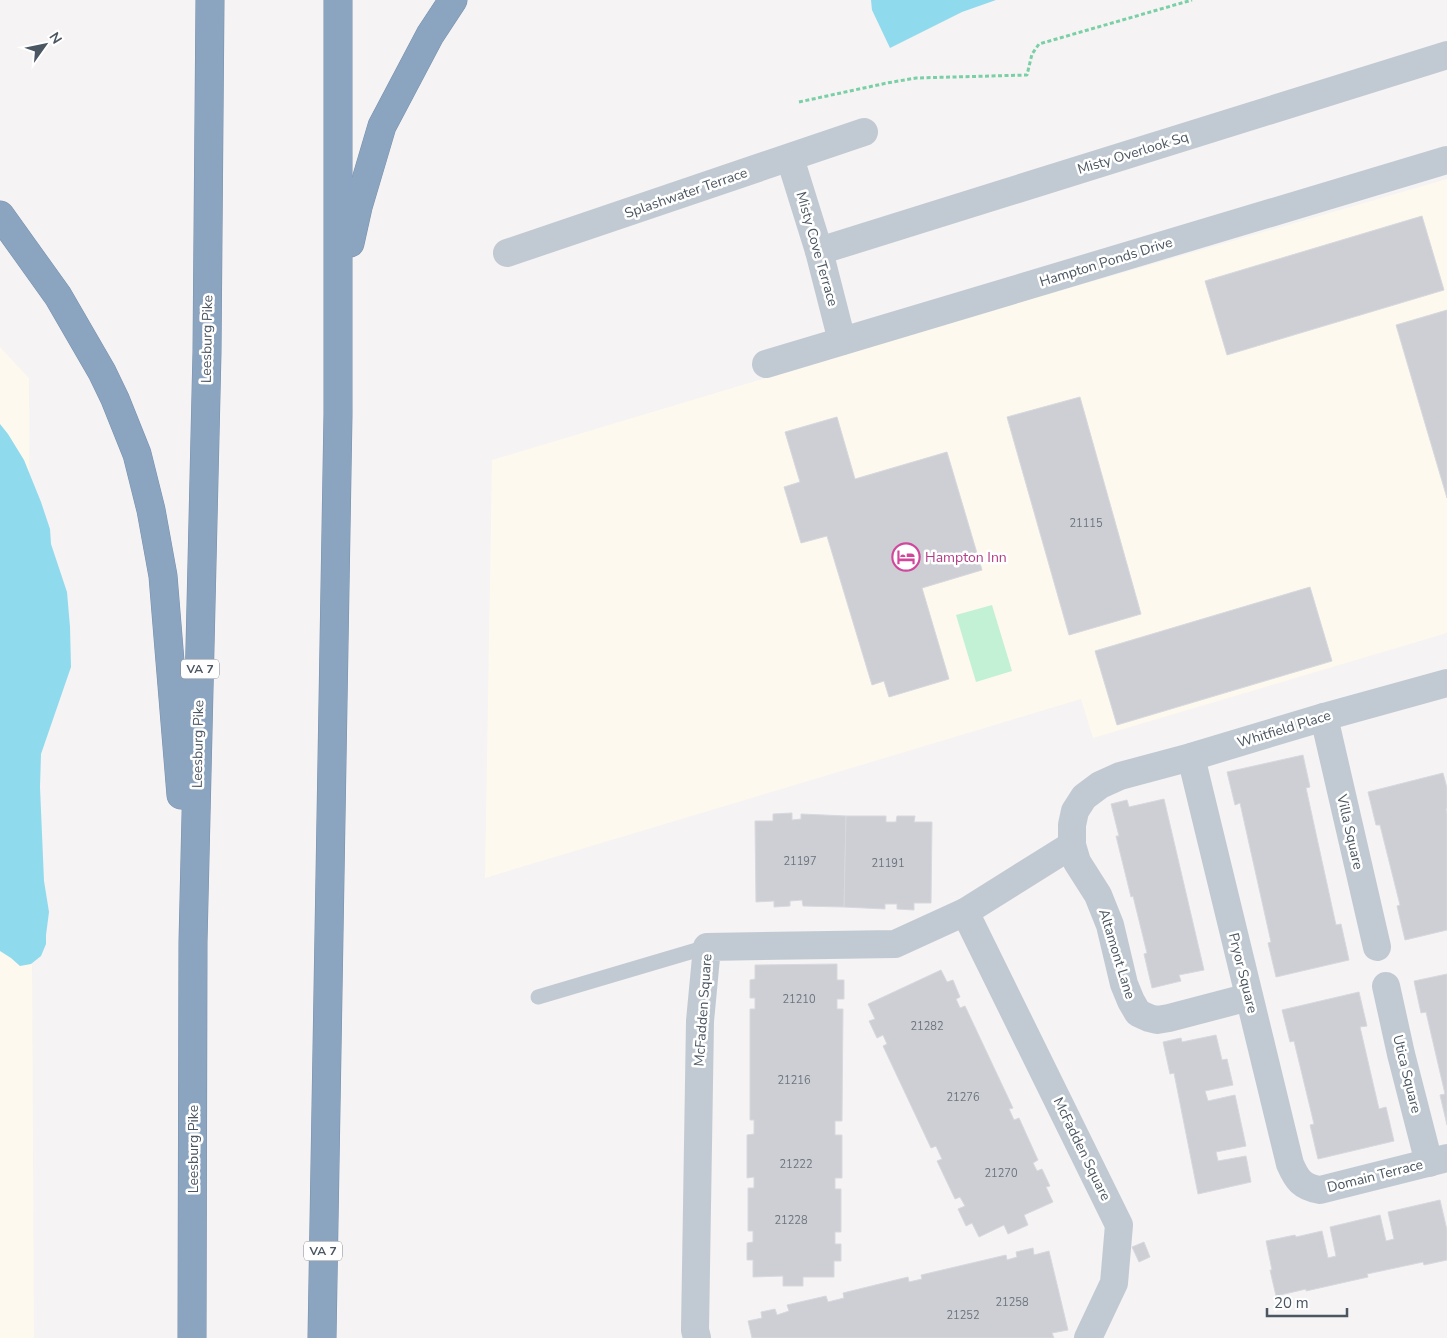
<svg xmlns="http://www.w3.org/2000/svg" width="1447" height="1338" font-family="'Nunito Sans',sans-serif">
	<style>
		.commercial { fill: #fdf9ef }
		.green { fill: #c3f1d5 }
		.water { fill: #90daee }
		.building { fill: #cdcfd5; stroke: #d7d9de }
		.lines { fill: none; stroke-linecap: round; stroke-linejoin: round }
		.highway-casing { stroke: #7690ad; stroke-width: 29 }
		.path { stroke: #7ad0a6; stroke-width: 3; stroke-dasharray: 4 2.5; stroke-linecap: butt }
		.lane { stroke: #c1cad2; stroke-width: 15 }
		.street { stroke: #c1cad2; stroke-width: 28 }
		.highway { stroke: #8ba5c1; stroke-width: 28 }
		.labels { text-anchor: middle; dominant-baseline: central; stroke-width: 5; stroke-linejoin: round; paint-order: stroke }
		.number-label { font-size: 11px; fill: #6b747e }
		.shield { fill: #fff; stroke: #808990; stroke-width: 1 }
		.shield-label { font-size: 12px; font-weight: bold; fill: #4a5661 }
		.street-label { font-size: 14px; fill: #4a5661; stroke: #fff }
		.hotel-label { font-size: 14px; fill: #b23c85; stroke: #fff; text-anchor: start }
	</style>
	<rect width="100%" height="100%" fill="#f5f3f3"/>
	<g class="commercial">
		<path d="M1447 179V633L1093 738 1081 699 485 878 492 460 966 318Z"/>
		<path d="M0 347 29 378 34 1338H0Z"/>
	</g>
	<path class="green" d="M992 605 1012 671 976 682 956 615Z"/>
	<g class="water">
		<path d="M871 0H996L962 12 890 48 872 10Z"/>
		<path d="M0 424 8 434 24 460 41 502 50 529 51 544 67 592 70 627 71 667 41 754 40 787 44 881 49 912 46 935V944L41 956 31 964 20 966 11 958 0 951Z"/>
	</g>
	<g class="building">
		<path d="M1422 216 1444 290 1227 355 1205 281Z"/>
		<path d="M1447 310V498L1396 325Z"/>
		<path d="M1080 397 1141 614 1069 635 1007 417Z"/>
		<path d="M837 417 855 479 947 452 982 570 922 588 949 679 889 697 884 681 872 685 827 536 801 543 784 487 800 482 785 432Z"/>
		<path d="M1310 587 1332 661 1117 725 1095 651Z"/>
		<path d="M1303 755 1310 787 1306 788 1336 925 1341 924 1349 960 1276 977 1268 943 1271 942 1240 803 1235 805 1227 772Z"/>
		<path d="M1443 773 1447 788V808L1446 809 1447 814V930L1405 940 1397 906 1400 905 1380 825H1376L1368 792Z"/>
		<path d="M1164 799 1204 970 1179 975 1181 981 1152 988 1144 954 1147 953 1133 896 1131 897 1116 836H1119L1111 804 1127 800 1129 807Z"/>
		<path d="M792 813V820L801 819V814L846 816 844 907 803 906 802 900 790 901V906L774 907V901L756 902 755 821H773V814Z"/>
		<path d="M846 816H886V822H896L897 816H915L914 822H932L931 903H914V910L897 909V904H885V909L844 907Z"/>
		<path d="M837 964V980H844V999H837V1009H843L842 1121H835V1135H842V1178H835V1189H841V1232H835V1244H841V1261H834V1277H803V1286H783V1276L753 1277V1260H747V1243L753 1242V1231H748V1188H754V1177L747 1178V1135L754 1134V1120H750V1009H755V998H750V980L755 979V965Z"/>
		<path d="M941 970 947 982 953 980 960 997 956 999 960 1008 965 1006 1013 1108 1009 1109 1014 1120 1019 1118 1038 1160 1033 1163 1037 1171 1042 1169 1050 1186 1046 1187 1053 1202 1024 1215 1028 1225 1008 1234 1004 1225 979 1237 972 1223 966 1226 958 1209 965 1206 960 1197 955 1199 937 1161 942 1159 936 1146 931 1148 883 1046 887 1044 883 1035 877 1038 869 1021 875 1019 868 1004Z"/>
		<path d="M1447 974V1125L1440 1095 1445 1094 1426 1012 1421 1013 1414 981Z"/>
		<path d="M1359 992 1367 1026 1360 1027 1379 1109 1386 1107 1394 1141 1318 1159 1310 1125 1314 1124 1294 1041 1290 1042 1282 1010Z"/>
		<path d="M1216 1035 1222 1060 1227 1059 1233 1085 1205 1091 1208 1101 1235 1095 1246 1146 1216 1152 1218 1161 1246 1156 1251 1182 1198 1194 1174 1073 1170 1074 1163 1042 1181 1038 1182 1042Z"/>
		<path d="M1440 1200 1447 1230V1260L1424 1265 1423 1262 1367 1274 1368 1277 1306 1291V1289L1276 1296 1270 1270H1272L1266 1241 1295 1235 1296 1237 1322 1231 1328 1258 1336 1256 1330 1227 1380 1215 1386 1241 1394 1239 1388 1212Z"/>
		<path d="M1144 1242 1150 1257 1139 1262 1132 1247Z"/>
		<path d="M1033 1248 1034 1255 1049 1251 1068 1330 1052 1333 1054 1338H752L748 1321 762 1318 761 1312 775 1309 777 1315 789 1311 787 1305 826 1296 828 1302 844 1298 843 1293 908 1277 909 1282 922 1279 921 1275 1006 1255 1007 1260 1017 1257 1016 1252Z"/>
	</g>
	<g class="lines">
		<g class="highway-casing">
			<g id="highway">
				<path d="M0 215 58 296 102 372 115 399 137 454 151 510 163 576 181 795"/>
				<path d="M350 243 358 207 382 126 430 35 453 0"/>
				<path d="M192 1338 193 942 207 352 210 0"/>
				<path d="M322 1338 338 414V0"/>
			</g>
		</g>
		<path class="path" d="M799 102 887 83 916 78 1027 75 1032 54 1039 44 1192 0"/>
		<path class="lane" d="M538 997 707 947"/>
		<g class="street">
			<path d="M790 158 819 251 842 341"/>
			<path d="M819 251 1447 55"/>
			<path d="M507 253 864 132"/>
			<path d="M766 364 1447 160"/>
			<path d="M1324 717 1377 947"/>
			<path d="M1191 757 1290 1164C1297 1180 1302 1187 1320 1190L1447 1158"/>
			<path d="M965 912 1119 1225 1114 1283 1088 1338"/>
			<path d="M1386 986 1401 1054 1429 1163"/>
			<path d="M1249 997 1169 1018 1157 1020 1149 1018 1138 1013 1131 1001 1124 984 1110 925 1098 895 1077 862 1072 845V825L1075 811 1084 797 1100 785 1120 776 1191 757 1324 717 1447 683"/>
			<path d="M697 1338 695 1330 700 1021 707 947 895 944 965 912 1072 845"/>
		</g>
		<use href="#highway" class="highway"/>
	</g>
	<defs>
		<g id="hotel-ring" transform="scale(1.4375)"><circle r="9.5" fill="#fff" stroke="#d1479c" stroke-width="1.5"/><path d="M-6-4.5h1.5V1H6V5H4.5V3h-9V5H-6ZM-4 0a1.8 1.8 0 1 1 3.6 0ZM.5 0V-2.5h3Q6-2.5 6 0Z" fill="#d1479c"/></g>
	</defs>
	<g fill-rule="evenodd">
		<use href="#hotel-ring" x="906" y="557"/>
	</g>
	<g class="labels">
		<g class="number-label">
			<text x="1086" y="523">21115</text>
			<text x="800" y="861">21197</text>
			<text x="888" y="863">21191</text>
			<text x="799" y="999">21210</text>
			<text x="927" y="1026">21282</text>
			<text x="794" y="1080">21216</text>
			<text x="963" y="1097">21276</text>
			<text x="796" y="1164">21222</text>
			<text x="1001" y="1173">21270</text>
			<text x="791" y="1220">21228</text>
			<text x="1012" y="1302">21258</text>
			<text x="963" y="1315">21252</text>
		</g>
		<g class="shield">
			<rect x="181" y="659.5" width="38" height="19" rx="4"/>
			<rect x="304" y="1241.5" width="38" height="19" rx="4"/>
		</g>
		<g class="shield-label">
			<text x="200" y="669">VA 7</text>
			<text x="323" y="1251">VA 7</text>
		</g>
		<g class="street-label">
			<text transform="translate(1133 153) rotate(-17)">Misty Overlook Sq</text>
			<text transform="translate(686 193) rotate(-19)">Splashwater Terrace</text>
			<text transform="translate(817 249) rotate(74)">Misty Cove Terrace</text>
			<text transform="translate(1106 262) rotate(-17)">Hampton Ponds Drive</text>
			<text transform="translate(207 339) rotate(-89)">Leesburg Pike</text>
			<text transform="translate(1284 729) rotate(-17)">Whitfield Place</text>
			<text transform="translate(198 744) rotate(-89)">Leesburg Pike</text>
			<text transform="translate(1350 832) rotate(77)">Villa Square</text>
			<text transform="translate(1117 954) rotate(73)">Altamont Lane</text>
			<text transform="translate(1243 973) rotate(76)">Pryor Square</text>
			<text transform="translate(703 1010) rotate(-86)">McFadden Square</text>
			<text transform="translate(1407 1074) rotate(76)">Utica Square</text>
			<text transform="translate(193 1149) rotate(-90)">Leesburg Pike</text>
			<text transform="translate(1082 1149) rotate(64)">McFadden Square</text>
			<text transform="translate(1375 1176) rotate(-14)">Domain Terrace</text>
		</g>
		<g class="hotel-label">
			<text x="925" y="557">Hampton Inn</text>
		</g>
	</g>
	<g transform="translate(45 45) rotate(57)" stroke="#ffffff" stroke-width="4" paint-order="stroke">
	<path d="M0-4L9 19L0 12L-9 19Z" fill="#4a5661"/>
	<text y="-8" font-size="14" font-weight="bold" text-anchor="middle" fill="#4a5661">N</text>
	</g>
	<path d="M1267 1308v8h80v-8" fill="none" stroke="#4a5661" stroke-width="2.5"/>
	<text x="1274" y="1308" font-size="15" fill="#4a5661" stroke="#ffffff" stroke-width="4" paint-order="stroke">20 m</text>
</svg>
